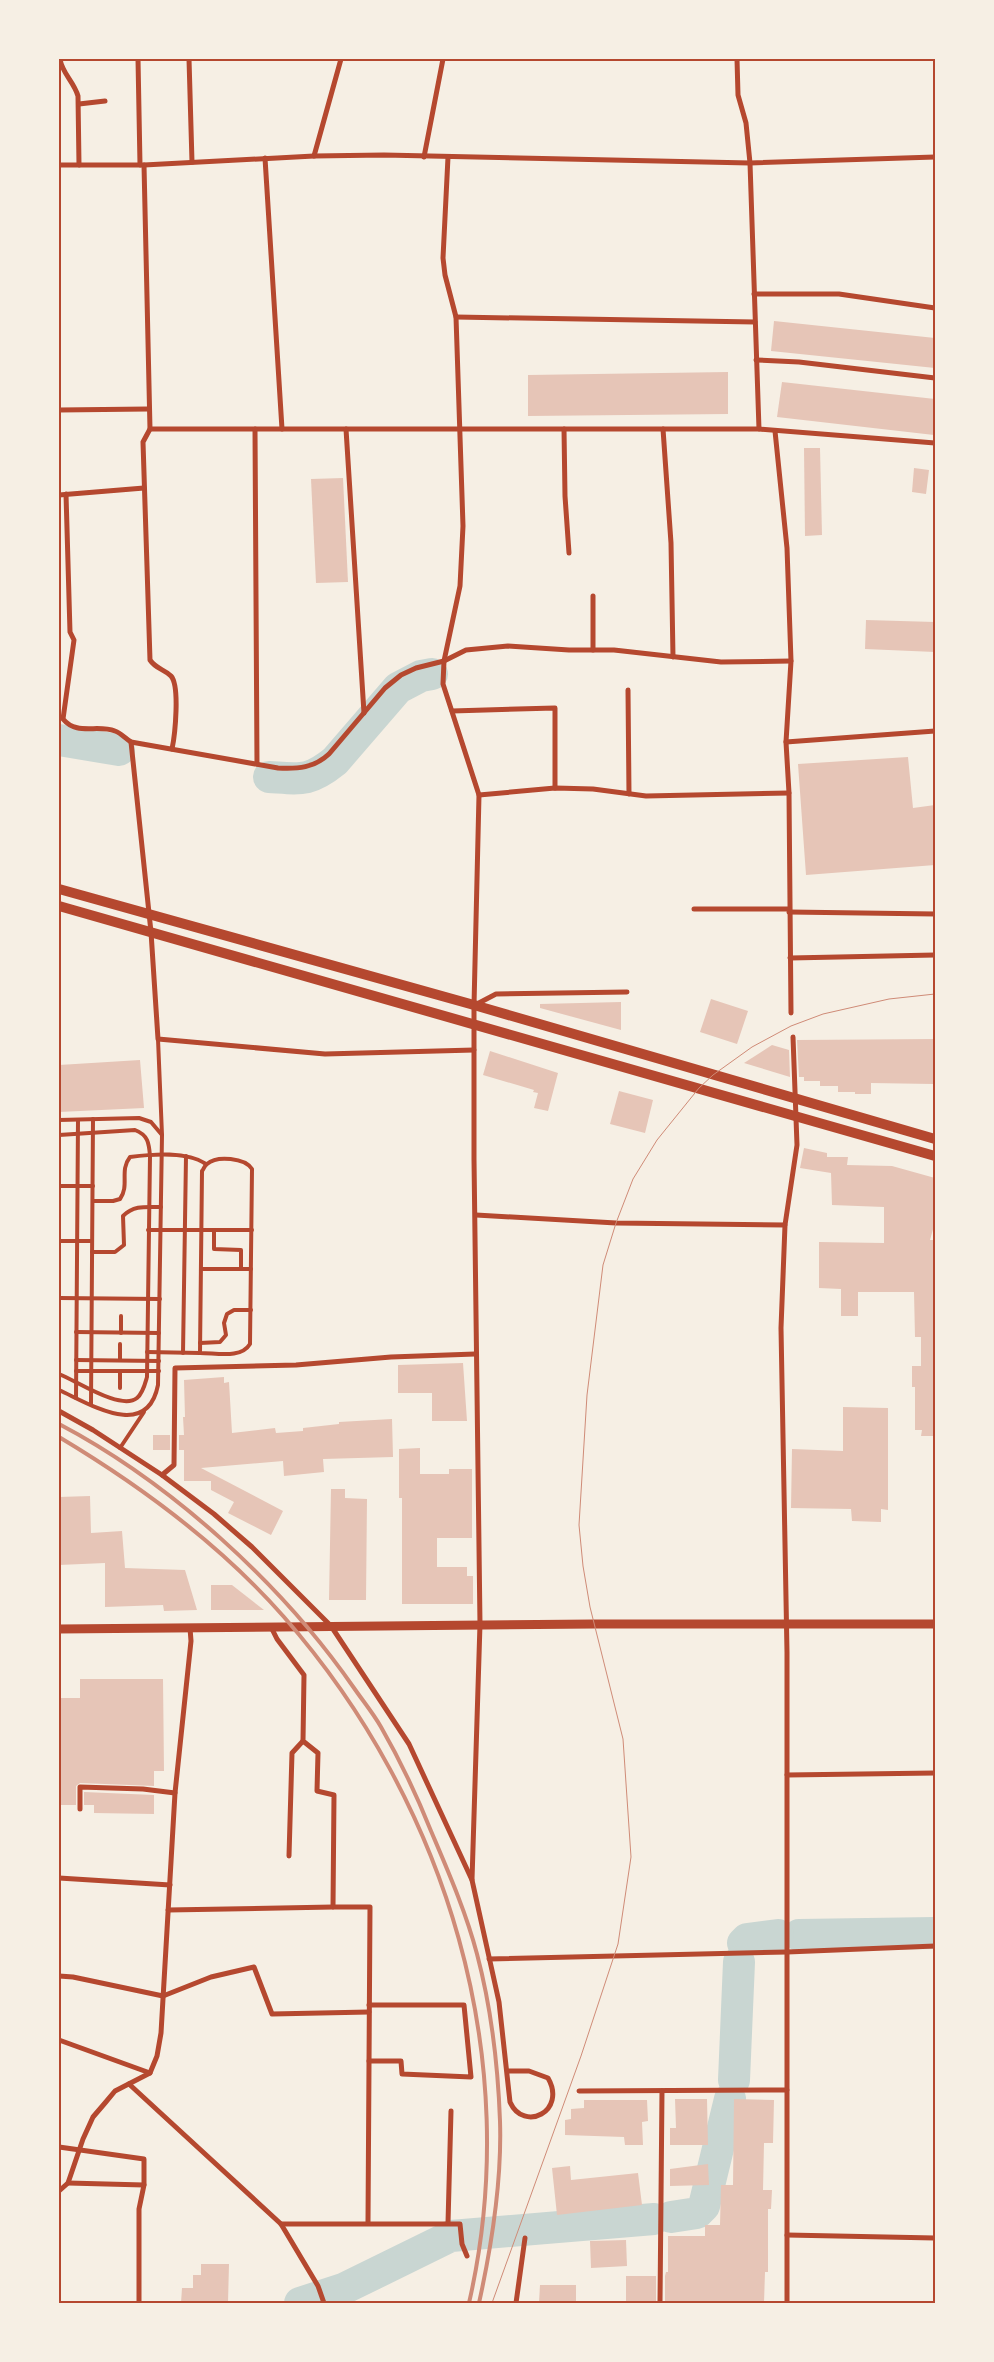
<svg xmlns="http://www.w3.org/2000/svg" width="994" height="2362" font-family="'Zilla Slab',serif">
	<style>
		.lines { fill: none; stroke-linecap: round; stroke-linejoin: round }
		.river { stroke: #c9d6d2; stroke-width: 32 }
		.building { fill: #e6c5b7 }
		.service { stroke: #b5482f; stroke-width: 4 }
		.minor { stroke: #b5482f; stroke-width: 5 }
		.tertiary { stroke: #b5482f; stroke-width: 9 }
		.secondary { stroke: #b5482f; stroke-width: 10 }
		.tram { stroke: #cf8b77; stroke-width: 1 }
		.rail { stroke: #cf8b77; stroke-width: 4 }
		.neatline { fill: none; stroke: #b5482f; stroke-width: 2 }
	</style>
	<rect width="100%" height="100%" fill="#f6efe4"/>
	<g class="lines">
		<g class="river">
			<path d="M59 740 119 750"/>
			<path d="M269 777C301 779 309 782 335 761L398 688 421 676 432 674"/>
			<path d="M799 1935 935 1933"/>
			<path d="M743 1943 747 1939 778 1935"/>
			<path d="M734 2080 739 1962"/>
			<path d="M671 2217 697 2213 704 2206 730 2099"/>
			<path d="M300 2303 343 2289 451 2236 654 2219"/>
		</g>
	</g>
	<g class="building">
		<path d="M774 321 935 338V368L771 351Z"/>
		<path d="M728 372V414L528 416V375Z"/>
		<path d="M782 382 935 399 934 435 777 417Z"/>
		<path d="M804 448H820L822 535 805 536Z"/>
		<path d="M914 468 929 470 926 494 912 492Z"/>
		<path d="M343 478 348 582 316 583 311 479Z"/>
		<path d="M866 620 935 622V652L865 649Z"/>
		<path d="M908 757 913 808 935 805V865L806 875 798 764Z"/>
		<path d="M711 999 748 1011 737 1044 700 1032Z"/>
		<path d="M621 1002V1030L540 1008V1004Z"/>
		<path d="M935 1039 933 1084 871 1083V1094H855V1092H838V1086H820V1081H804V1077H799L797 1040Z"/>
		<path d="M772 1045 789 1050 790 1077 744 1063Z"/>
		<path d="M490 1051 558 1073 548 1111 534 1108 538 1093 533 1092 534 1090 483 1075Z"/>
		<path d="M140 1060 144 1108 59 1112V1065Z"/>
		<path d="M619 1091 653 1100 645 1133 610 1124Z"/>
		<path d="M804 1148 827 1153V1157H848L847 1165 892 1166 935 1178V1222L930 1240H935V1436H921L922 1430H915V1387H912V1366H921V1337H915L914 1292H858V1316H841V1289L819 1288V1242L884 1243V1207L832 1205 831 1173 800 1168Z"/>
		<path d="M463 1363 467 1421H432V1393H398V1365Z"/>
		<path d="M224 1377V1383L229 1382 232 1433 275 1428 276 1433 303 1431V1428L339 1424V1422L392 1419 393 1457 323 1459 324 1472 284 1476 283 1461 201 1468 283 1511 271 1535 228 1513 234 1502 211 1490V1481H184V1450H179V1435H184L183 1417H185L184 1380Z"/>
		<path d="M843 1407 888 1408V1510L881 1509V1522L852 1521 851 1509 791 1508 792 1449 843 1451Z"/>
		<rect x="153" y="1435" width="17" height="15"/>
		<path d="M420 1448V1474H449V1469H472V1538H437V1567H467V1576H473V1604H402V1498H399V1449Z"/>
		<path d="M331 1489H345V1498L367 1499 366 1600H329Z"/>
		<path d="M90 1496 91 1533 122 1531 125 1568 185 1570 197 1610 164 1611 163 1605 105 1607V1563L59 1565V1497Z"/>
		<path d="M211 1585H232L264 1610H211Z"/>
		<path d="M80 1679H163L164 1771H154V1786L80 1783 76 1786V1805H59V1698H80Z"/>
		<path d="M84 1792 154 1795V1814L94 1813V1805H84Z"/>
		<path d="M675 2099H707L708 2145H670V2128H676Z"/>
		<path d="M734 2099 774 2100 773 2143H764L763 2190H772L771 2209H768V2272H765L764 2303H665V2276L666 2272H668V2236H705V2225H720L721 2185H733Z"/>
		<path d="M584 2100H647L648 2121 642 2122 643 2145H625L624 2137 565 2135V2120L571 2119V2109L584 2108Z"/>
		<path d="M708 2164 709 2185 670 2186V2169Z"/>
		<path d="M570 2166 571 2180 638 2173 642 2205 557 2215 552 2168Z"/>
		<path d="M626 2240 627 2266 591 2268 590 2241Z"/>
		<path d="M201 2264H229L228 2303H181L182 2288H193V2275H201Z"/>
		<path d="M626 2276H656V2302L626 2301Z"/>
		<path d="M540 2285H576V2303H539Z"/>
	</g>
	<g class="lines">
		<g class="service">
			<path d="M59 1120 139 1118 151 1122 162 1135"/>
			<path d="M59 1135 135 1130C148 1135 149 1143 150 1156L147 1377C145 1384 143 1393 137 1398 121 1411 77 1381 59 1374"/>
			<path d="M59 1186H93"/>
			<path d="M93 1201H113L120 1199C130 1185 119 1171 130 1157 153 1154 187 1151 206 1164"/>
			<path d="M148 1230H252"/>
			<path d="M214 1230V1249L241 1250V1269"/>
			<path d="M59 1241H92"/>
			<path d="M92 1252H115L124 1245 123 1216C134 1205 146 1207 161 1207"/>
			<path d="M201 1269H251"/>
			<path d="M59 1298 160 1299"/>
			<path d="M76 1332 159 1333"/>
			<path d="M121 1333V1316"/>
			<path d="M200 1343 220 1342 226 1335 224 1323 227 1314 234 1310H251"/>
			<path d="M147 1352 200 1353 202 1171C204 1169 204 1166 207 1164 217 1155 245 1158 252 1169L250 1344C241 1359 217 1353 200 1353"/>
			<path d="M183 1353 186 1156"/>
			<path d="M76 1360 159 1361"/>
			<path d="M120 1360V1344"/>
			<path d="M76 1371H159"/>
			<path d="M120 1388V1371"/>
			<path d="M59 1390C90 1404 147 1441 158 1385L162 1135 158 1039"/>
			<path d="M76 1398 78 1120"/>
			<path d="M91 1404 93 1119"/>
			<path d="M120 1448 144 1412"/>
		</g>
		<g class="minor">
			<path d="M60 59C62 73 74 82 78 96L79 165"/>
			<path d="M138 59 140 165"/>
			<path d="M189 59 192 162"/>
			<path d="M737 59 738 95 746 123 750 163 759 429"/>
			<path d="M79 104 105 101"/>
			<path d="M314 156 341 59"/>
			<path d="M424 157 443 59"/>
			<path d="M448 157 443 258 445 275 456 317 463 526 460 586 444 661 443 684 479 795 474 1005V1159L480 1624 472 1880"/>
			<path d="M265 158 282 429"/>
			<path d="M59 165H144L314 156 384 155 750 163 935 157"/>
			<path d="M144 165 150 429 143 442 150 660C156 669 164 669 171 676 180 686 175 735 172 749"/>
			<path d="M754 294H839L935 308"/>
			<path d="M456 317 755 322"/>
			<path d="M756 360 799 362 935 378"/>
			<path d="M59 410 148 409"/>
			<path d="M150 429H759L935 443"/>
			<path d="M255 429 257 764"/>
			<path d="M346 429 364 713"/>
			<path d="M564 429 565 496 569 553"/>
			<path d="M663 429 671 543 673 657"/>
			<path d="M775 431 787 548 791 661 786 742 789 793 791 1013"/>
			<path d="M66 494 70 632 74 640 63 719C77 736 97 724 115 731 121 733 126 739 131 742L278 768C298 769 314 768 329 754L385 688 401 675 416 668 444 661 466 650 508 646 569 650H614L721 662 791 661"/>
			<path d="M59 495 144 488"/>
			<path d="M593 596V650"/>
			<path d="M628 690 629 794"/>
			<path d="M452 711 555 708V788"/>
			<path d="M131 742 151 932 158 1039 325 1054 474 1050"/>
			<path d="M786 742 935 731"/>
			<path d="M479 795 555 788 593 789 646 796 789 793"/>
			<path d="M694 909H789"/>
			<path d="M789 912 935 914"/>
			<path d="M790 958 935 955"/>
			<path d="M475 1005 496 994 627 992"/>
			<path d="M476 1215 616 1223 785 1225"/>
			<path d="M59 1411 93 1430 162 1475 214 1514 252 1547 331 1626 409 1744 472 1880 499 2002 510 2102C524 2133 567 2111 548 2078L529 2071H508"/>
			<path d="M162 1475 174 1465 175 1368 296 1365 391 1357 475 1354"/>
			<path d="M271 1627 277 1639 304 1675 303 1741 318 1753 317 1791 334 1795 333 1907H370L368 2223"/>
			<path d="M787 1775 935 1773"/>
			<path d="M80 1809V1787L143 1789 175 1793"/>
			<path d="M289 1856 292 1753 303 1741"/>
			<path d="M59 1878 170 1885"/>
			<path d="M168 1910 333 1907"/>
			<path d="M489 1959 787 1952 935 1946"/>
			<path d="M59 1976 73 1977 163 1996 211 1977 254 1967 272 2014 369 2012"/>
			<path d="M369 2005H464L471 2077 402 2074 401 2061H369"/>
			<path d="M59 2040 150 2073"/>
			<path d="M129 2084 281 2224 318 2286 324 2303"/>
			<path d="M579 2091 787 2090"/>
			<path d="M59 2147 144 2159V2185L139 2209V2303"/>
			<path d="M68 2183 144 2185"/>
			<path d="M59 2191 68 2183 83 2139 93 2117 105 2103 115 2091 150 2073 157 2056 161 2033 175 1793 191 1641 190 1628"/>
			<path d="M448 2223 451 2111"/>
			<path d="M281 2224H460L462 2244 467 2256"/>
			<path d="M787 2235 935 2238"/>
			<path d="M516 2303 525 2238"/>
			<path d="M660 2303 662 2091"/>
			<path d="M787 2303V1652L781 1328 785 1225 797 1145 793 1037"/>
		</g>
		<path class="tertiary" d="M59 1629 594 1624H935"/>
		<g class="secondary">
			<path d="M59 889 474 1005 935 1139"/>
			<path d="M59 906 935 1156"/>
		</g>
		<path class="tram" d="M492 2303 581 2056 618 1944 631 1857 623 1739 590 1607 583 1566 579 1525 587 1395 603 1265 616 1223 633 1179 657 1140 699 1088 713 1075 752 1047 791 1026 823 1014 889 999 935 994"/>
		<g class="rail">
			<path d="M59 1424C171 1483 282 1584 354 1688 363 1701 373 1713 381 1727 400 1760 417 1796 431 1831 448 1871 466 1912 477 1954 491 2007 498 2066 500 2121 502 2181 492 2244 479 2303"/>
			<path d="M59 1437C141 1486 220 1544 284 1617 447 1803 525 2059 469 2303"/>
		</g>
	</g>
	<rect width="994" height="2362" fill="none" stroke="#f6efe4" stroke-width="120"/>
	<rect x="60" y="60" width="874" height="2242" class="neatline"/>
</svg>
